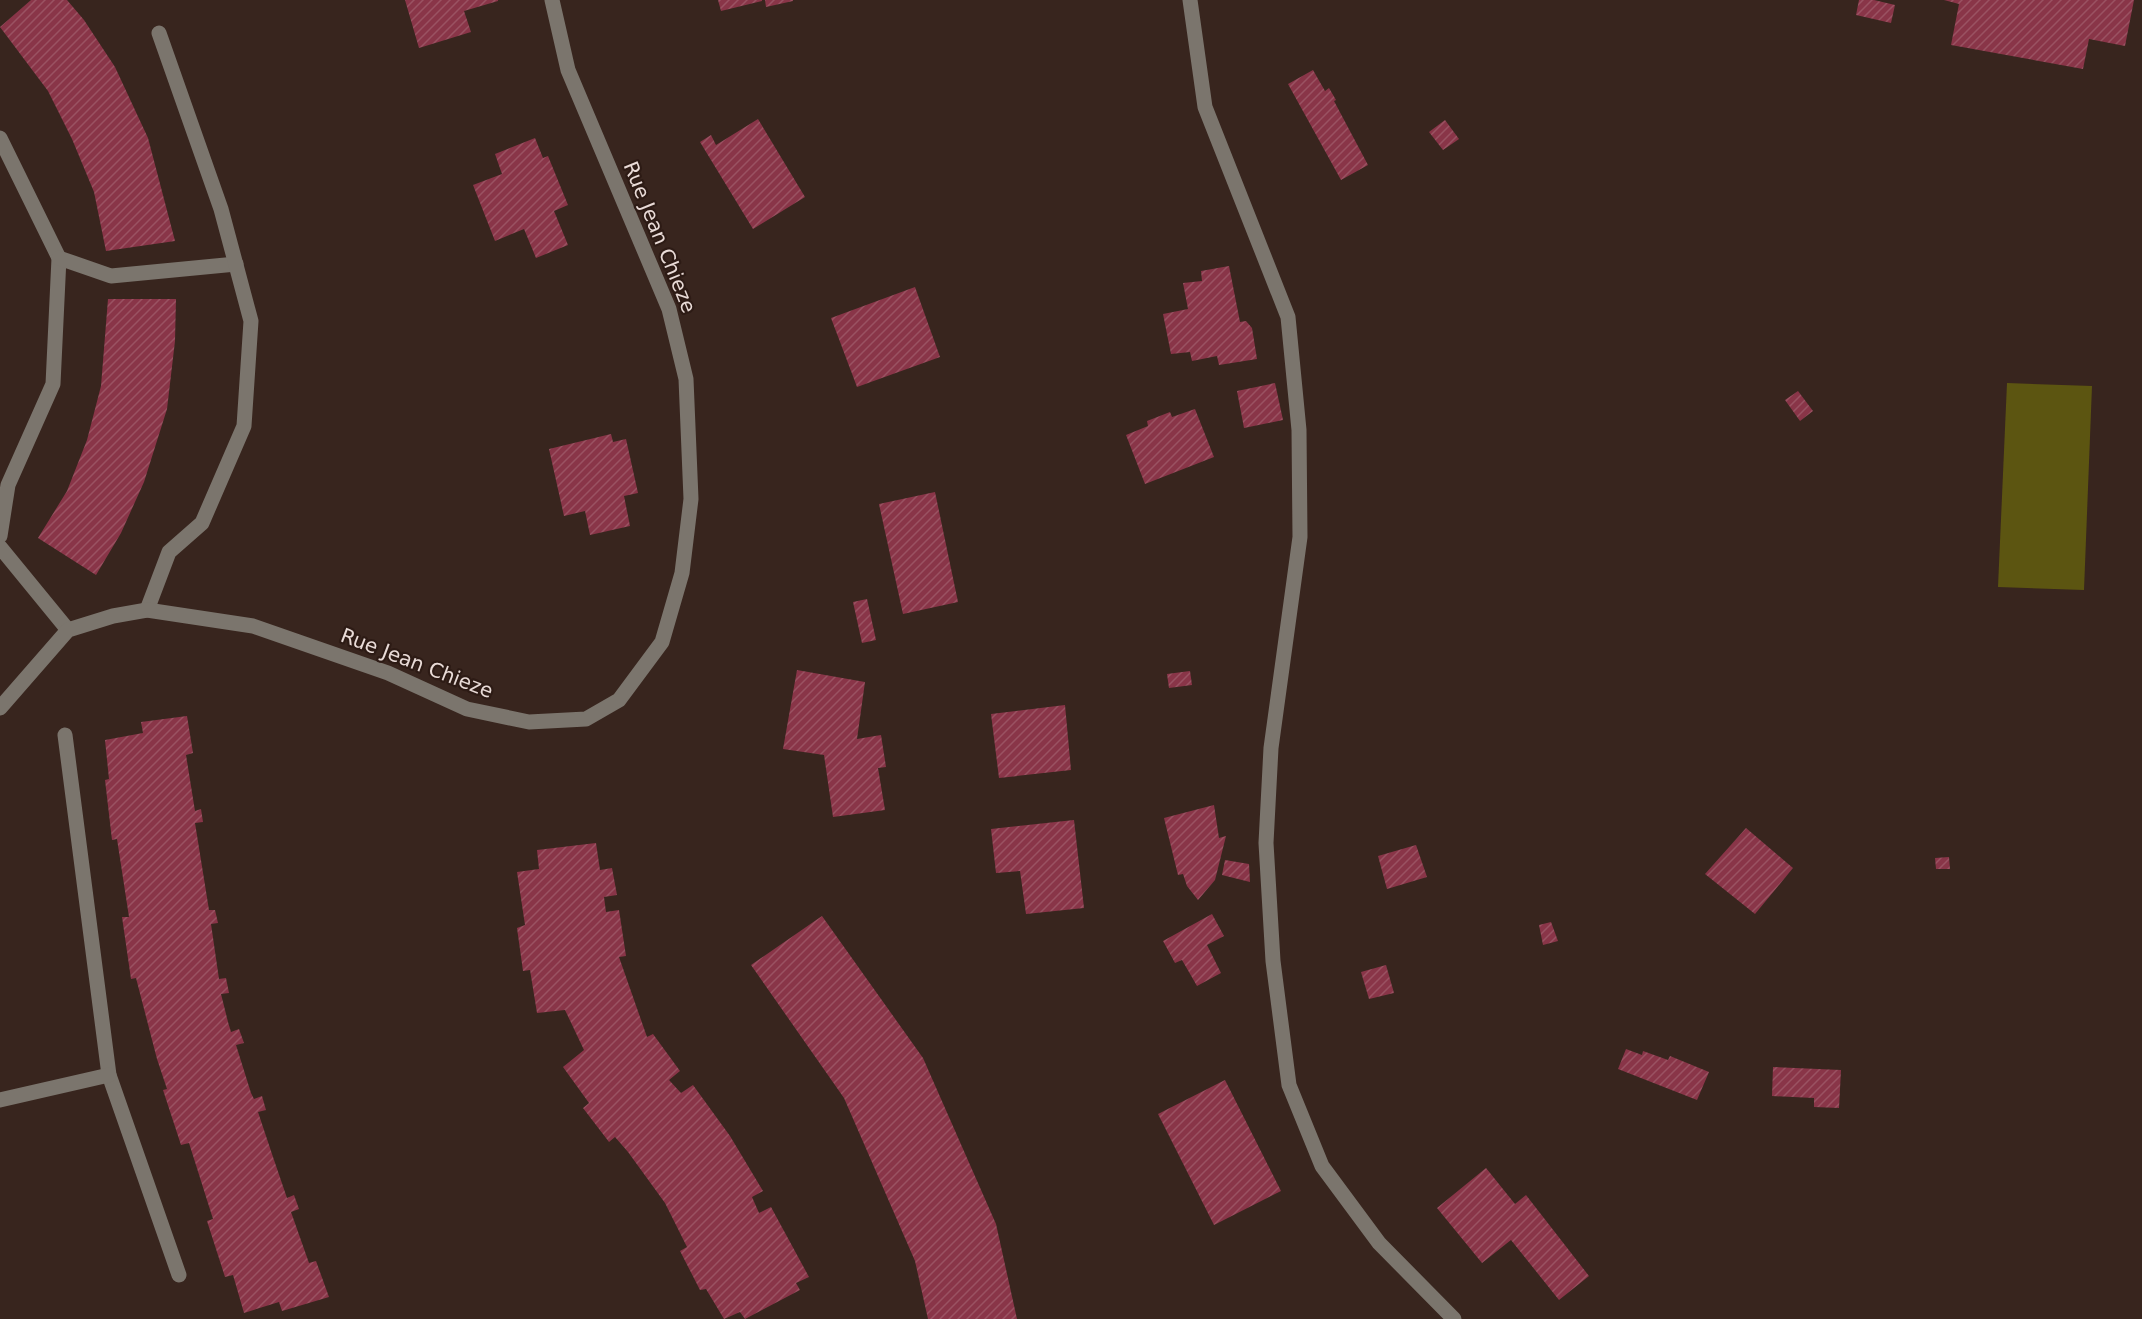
<svg xmlns="http://www.w3.org/2000/svg" width="2142" height="1319" font-family="'DejaVu Sans',sans-serif">
	<style>
		.grass { fill: #5c5511 }
		.building { fill: url(#building-hatch) }
		.lines { fill: none; stroke-linecap: round; stroke-linejoin: round }
		.minor { stroke: #7b756d; stroke-width: 15 }
		.labels { text-anchor: middle; dominant-baseline: central; stroke-width: 4.5; stroke-linejoin: round; paint-order: stroke }
		.street-label { font-size: 20px; fill: #e9dbd7; stroke: #2d1b15 }
	</style>
	<defs>
		<pattern id="building-hatch" width="6" height="6" patternUnits="userSpaceOnUse" patternTransform="scale(1.5)"><rect width="6" height="6" fill="#893548"/><path d="M-1 1l2-2M0 6l6-6M5 7l2-2" fill="none" stroke="#9a5262"/></pattern>
	</defs>
	<rect width="100%" height="100%" fill="#38251e"/>
	<path class="grass" d="M2007 383 2092 386 2084 590 1998 587Z"/>
	<g class="building">
		<path d="M31 0H67L84 20 115 67 148 138 175 241 106 251 94 192 72 139 48 91 0 27Z"/>
		<path d="M405 0H498V1L464 11 471 32 419 48Z"/>
		<path d="M718 0H762V1L721 11Z"/>
		<path d="M765 0H793V1L766 7Z"/>
		<path d="M1859 0H1874L1895 5 1891 23 1856 15Z"/>
		<path d="M1944 0H2134L2125 46 2089 39 2083 69 1951 45 1959 4Z"/>
		<path d="M1313 70 1325 91 1329 88 1336 100 1334 101 1368 165 1341 180 1288 84Z"/>
		<path d="M758 119 805 197 753 229 700 142 711 135 716 145Z"/>
		<path d="M1445 120 1459 139 1443 150 1429 132Z"/>
		<path d="M535 138 543 158 548 156 568 205 554 211 568 245 536 258 524 229 495 241 473 185 502 174 495 154Z"/>
		<path d="M1229 266 1240 322 1246 321 1252 328 1257 359 1219 365 1217 356 1192 361 1190 352 1171 354 1163 314 1188 309 1183 283 1202 281 1201 271Z"/>
		<path d="M915 287 940 357 857 387 831 318Z"/>
		<path d="M108 299H176L175 341 167 409 144 482 121 533 96 575 38 538 67 491 87 440 101 386Z"/>
		<path d="M1275 383 1283 420 1244 428 1237 391Z"/>
		<path d="M1798 391 1813 411 1800 421 1785 400Z"/>
		<path d="M1195 409 1214 457 1145 484 1126 435 1148 426 1147 421 1170 412 1172 417Z"/>
		<path d="M611 434 613 442 626 439 638 493 624 496 630 526 590 535 585 511 564 516 549 449Z"/>
		<path d="M935 492 958 602 903 614 879 504Z"/>
		<path d="M867 599 876 640 862 643 853 602Z"/>
		<path d="M797 670 865 682 857 739 881 735 886 767 878 768 885 810 833 817 824 755 783 749Z"/>
		<path d="M1190 671 1192 685 1169 688 1167 674Z"/>
		<path d="M1065 705 1071 770 999 778 991 714Z"/>
		<path d="M187 716 193 753 186 755 195 811 201 809 203 822 195 823 209 910H215L218 923 211 924 219 979 226 978 229 993 221 994 228 1022 231 1032 239 1029 244 1043 236 1045 251 1093 254 1099 262 1096 266 1110 258 1112 273 1157 287 1198 294 1195 299 1209 291 1212 309 1263 316 1261 329 1297 282 1311 279 1302 244 1313 233 1275 225 1277 207 1221 213 1219 189 1143 181 1145 163 1090 167 1089 157 1059 136 978 131 979 122 917H129L117 839 112 840 105 780 109 779 105 740 143 733 141 722Z"/>
		<path d="M1214 805 1219 838 1226 836 1215 880 1198 900 1187 886 1183 874 1178 875 1164 818Z"/>
		<path d="M1074 820 1084 908 1026 914 1020 871 996 873 991 829Z"/>
		<path d="M1746 828 1793 868 1755 914 1705 874Z"/>
		<path d="M596 843 600 870 612 868 617 895 604 897 606 912 619 910 626 956 619 957 647 1037 653 1034 680 1071 669 1080 681 1093 693 1085 730 1136 763 1191 752 1197 759 1213 771 1207 809 1277 796 1283 800 1290 745 1319 740 1312 724 1319 706 1289 700 1290 680 1251 687 1247 665 1203 628 1152 615 1137 609 1142 583 1108 589 1103 563 1067 584 1050 565 1010 537 1013 530 970 523 971 517 928 525 925 517 872 539 869 537 850Z"/>
		<path d="M1416 845 1427 877 1387 889 1378 856Z"/>
		<path d="M1949 857 1950 869H1936L1935 858Z"/>
		<path d="M1225 860 1249 864 1250 882 1222 875Z"/>
		<path d="M1212 914 1224 936 1207 945 1221 973 1197 986 1182 960 1175 963 1163 941Z"/>
		<path d="M822 916 923 1058 996 1224 1017 1319H928L915 1261 844 1098 751 965Z"/>
		<path d="M1551 922 1558 941 1543 945 1539 925Z"/>
		<path d="M1386 965 1394 993 1369 999 1361 972Z"/>
		<path d="M1626 1049 1642 1055 1643 1051 1668 1060 1670 1056 1709 1072 1697 1100 1618 1069Z"/>
		<path d="M1773 1067 1841 1070 1839 1108 1814 1107V1098L1772 1096Z"/>
		<path d="M1225 1080 1281 1191 1214 1225 1158 1114Z"/>
		<path d="M1486 1168 1515 1204 1526 1195 1589 1276 1559 1300 1511 1240 1482 1263 1437 1208Z"/>
	</g>
	<g class="lines">
		<g class="minor">
			<path d="M1190 0 1205 107 1288 317 1299 430 1300 537 1271 748 1266 843 1273 961 1289 1085 1322 1166 1379 1243 1454 1319"/>
			<path d="M0 138 59 258 53 384 8 485 0 536"/>
			<path d="M59 258 111 276 236 264"/>
			<path d="M0 547 68 630"/>
			<path d="M147 610 169 552 202 523 244 426 251 321 221 209 159 33"/>
			<path d="M0 708 68 630 113 616 147 610 253 626 388 673 467 709 529 722 586 719 619 700 662 642 682 573 691 499 686 379 669 309 568 70 552 0"/>
			<path d="M65 735 109 1075 179 1275"/>
			<path d="M0 1100 109 1075"/>
		</g>
	</g>
	<g class="labels">
		<g class="street-label">
			<text transform="translate(660 237) rotate(68)">Rue Jean Chieze</text>
			<text transform="translate(417 663) rotate(21)">Rue Jean Chieze</text>
		</g>
	</g>
</svg>
